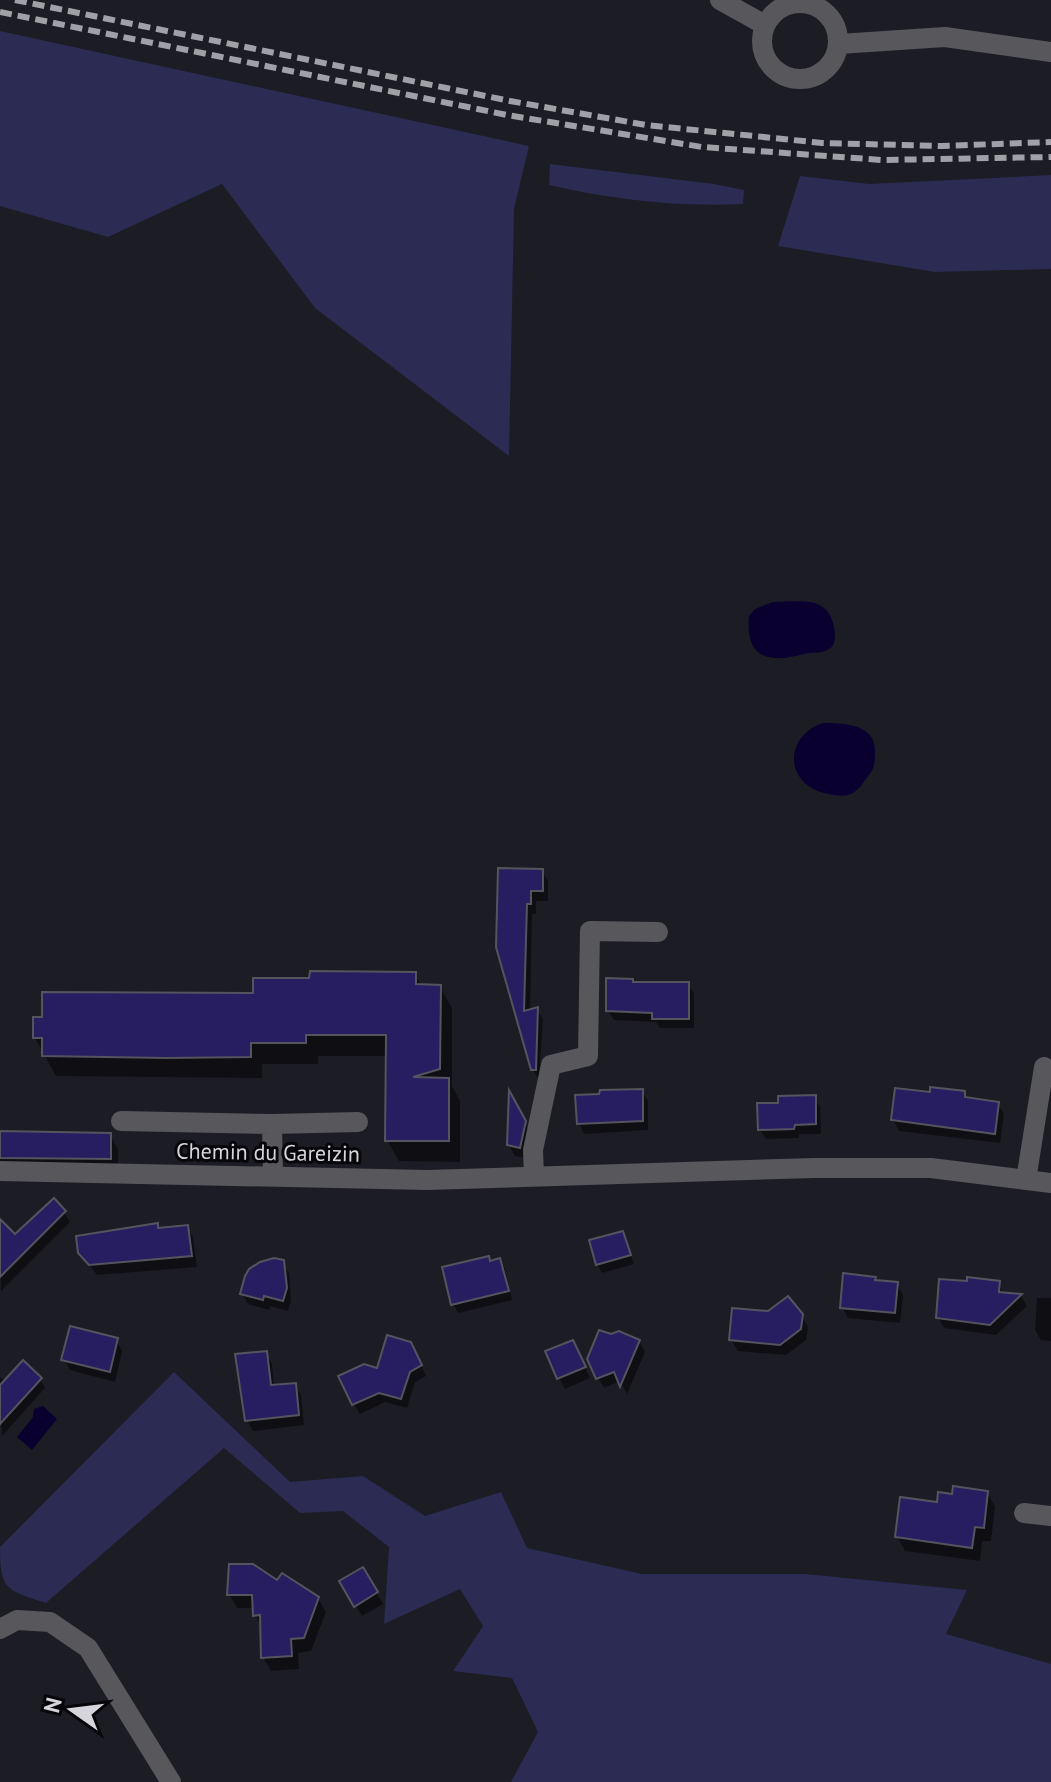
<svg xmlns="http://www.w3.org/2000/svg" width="1051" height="1782" font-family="'PT Sans',sans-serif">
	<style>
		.green { fill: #2b2b53 }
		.water { fill: #0a002f }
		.shadow { fill: #0007 }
		.building { fill: #261e61; stroke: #54545e; stroke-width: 2 }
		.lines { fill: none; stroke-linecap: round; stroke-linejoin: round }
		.minor { stroke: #57575c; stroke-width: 20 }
		.rail { stroke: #a0a0a7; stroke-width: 6; stroke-dasharray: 12 6; stroke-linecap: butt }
		.labels { text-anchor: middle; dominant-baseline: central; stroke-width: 6; stroke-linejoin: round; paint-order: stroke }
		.street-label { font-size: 22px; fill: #d5d5db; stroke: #07070a }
	</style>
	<rect width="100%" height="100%" fill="#1c1c24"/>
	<g class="green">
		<path d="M0 31 529 146 514 209 509 456 315 308 222 184 108 237 0 206Z"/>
		<path d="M550 164 714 184 744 190 743 204C676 207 614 200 549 185Z"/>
		<path d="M1051 175V269L935 272 778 246 800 176 869 184Z"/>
		<path d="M174 1372 290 1482 363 1476 425 1516 501 1492 527 1548 642 1574H805L967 1590 946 1634 1051 1664V1782H511L538 1732 512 1678 453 1671 483 1626 460 1589 384 1624 389 1547 343 1511 300 1513 224 1448 46 1603C7 1590 0 1591 0 1547Z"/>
	</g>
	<g class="water">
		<path d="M773 602C802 602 831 594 835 633 835 639 835 646 829 649 822 654 812 652 804 654 768 664 745 658 749 616L755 609Z"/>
		<path d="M823 723C844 723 876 724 875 752 875 761 875 768 869 775 864 781 860 789 853 793 845 797 837 796 829 794 785 787 782 737 823 723Z"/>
		<path d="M43 1406 57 1419 32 1450 17 1437 33 1417 34 1409Z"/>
	</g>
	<g class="shadow">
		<path d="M542 871 548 881V901H536V914H532L530 1011 537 1009 543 1019 539 1080 533 1070 498 946Z"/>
		<path d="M414 974 422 986 440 987 452 1008V1086L460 1101V1162L399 1161 387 1140 388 1056H318V1064H262V1078L56 1076 35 1038 255 995 311 980Z"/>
		<path d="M633 984H688L694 994V1028H660L656 1022 614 1020 608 1010Z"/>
		<path d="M642 1091 648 1101V1130L584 1134 579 1123Z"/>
		<path d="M964 1093 968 1099 998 1103 1004 1114 1000 1143 899 1131 893 1120 932 1095Z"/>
		<path d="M511 1097 531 1134 526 1158 515 1156 509 1145Z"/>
		<path d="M814 1097 820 1107 821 1134H799V1138L766 1139 760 1130 780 1105Z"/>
		<path d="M0 1134 110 1135 118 1150V1174L0 1173Z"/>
		<path d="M64 1212 70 1222 1 1291 0 1234 15 1237Z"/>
		<path d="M157 1225 159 1230 187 1227 193 1237 197 1267 97 1275 80 1253Z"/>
		<path d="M622 1233 634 1264 602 1273 597 1264Z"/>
		<path d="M500 1260 505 1269 512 1300 458 1313 453 1304 490 1263Z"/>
		<path d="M282 1262 289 1273 291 1300 288 1311 270 1306 269 1310 248 1304 242 1293Z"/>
		<path d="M874 1279 877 1283 897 1284 903 1295 900 1323 848 1318 842 1307Z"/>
		<path d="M999 1282 1004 1295 1021 1296 1027 1306 996 1335 944 1328 938 1317Z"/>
		<path d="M1037 1298H1051V1341L1041 1340 1035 1330Z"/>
		<path d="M801 1315 808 1327 806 1340 786 1355 738 1351 731 1340Z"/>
		<path d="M116 1340 122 1351 115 1382 70 1370 64 1359Z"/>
		<path d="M639 1341 645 1352 627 1394 620 1381 604 1388 598 1378Z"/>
		<path d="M266 1353 272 1364 274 1387 295 1385 301 1395 304 1425 253 1431 247 1420Z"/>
		<path d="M578 1353 590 1378 565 1389 559 1378Z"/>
		<path d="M416 1354 426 1376 415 1382 407 1408 385 1402 360 1414 354 1404 378 1370Z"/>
		<path d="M0 1377 6 1382 40 1379 45 1388 2 1436Z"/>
		<path d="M987 1492 995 1507 991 1541H982L980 1561 905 1551 897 1536 938 1504 954 1496Z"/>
		<path d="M363 1570 383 1604 362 1616 342 1582Z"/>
		<path d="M277 1583 318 1598 326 1612 311 1651 298 1653 299 1669 271 1671 263 1657 262 1627 255 1615V1608H237L229 1594Z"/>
	</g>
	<g class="building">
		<path d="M498 868 543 869V891H531V904H527L524 1011 538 1007 536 1070H531L496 947Z"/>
		<path d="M310 971 416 972V984L441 985 440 1069 413 1077 449 1078V1141H385L386 1035H306V1043H251V1057L166 1058 42 1056V1038H33V1017H42V992L253 993V978H309Z"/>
		<path d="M606 978 633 979V982H689V1019H652V1013L606 1011Z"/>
		<path d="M930 1087 965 1091V1097L999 1102 995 1134 891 1120 895 1088 930 1092Z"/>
		<path d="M643 1089V1121L577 1124 575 1095 599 1094 600 1090Z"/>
		<path d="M509 1090 526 1121 520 1148 507 1145Z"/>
		<path d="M816 1095V1124L795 1125 794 1129 758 1130 757 1103H778V1096Z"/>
		<path d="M0 1131 111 1133V1159L0 1158Z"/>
		<path d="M54 1198 66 1211 0 1277V1219L15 1234Z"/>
		<path d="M158 1223V1228L188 1225 192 1256 89 1265 78 1253 76 1236Z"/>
		<path d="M623 1231 631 1255 596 1265 589 1240Z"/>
		<path d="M489 1256 490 1261 500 1258 509 1291 451 1305 442 1267Z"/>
		<path d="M274 1258 284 1260 287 1288 283 1301 264 1296 263 1300 240 1294 245 1276 249 1269 260 1262Z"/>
		<path d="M843 1273 876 1277 875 1280 898 1282 895 1313 840 1308Z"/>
		<path d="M967 1277 1000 1281 999 1292 1022 1294 990 1325 936 1318 939 1279 967 1281Z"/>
		<path d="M788 1296 803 1314 801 1329 780 1345 729 1340 732 1308 768 1311Z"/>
		<path d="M70 1326 118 1338 110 1372 61 1360Z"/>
		<path d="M599 1330 611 1334 619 1331 640 1340 620 1387 614 1372 596 1379 587 1359Z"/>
		<path d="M387 1335 411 1342 422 1365 410 1372 401 1399 379 1393 352 1405 338 1376 364 1364 377 1368Z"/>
		<path d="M573 1340 586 1367 557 1379 545 1351Z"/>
		<path d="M267 1351 271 1385 296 1383 299 1415 245 1421 235 1354Z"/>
		<path d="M23 1360 42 1378 0 1424V1385Z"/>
		<path d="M953 1486 988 1491 984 1528 975 1527 972 1548 895 1537 900 1497 937 1502 938 1492 952 1494Z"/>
		<path d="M229 1564H253L277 1580 282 1573 319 1597 304 1638 291 1639 292 1656 261 1658 260 1615 253 1616 252 1595H227Z"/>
		<path d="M363 1567 378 1592 354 1607 339 1581Z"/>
	</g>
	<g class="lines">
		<g class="minor">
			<path d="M720 0 765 25"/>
			<circle cx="800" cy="41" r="38"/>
			<path d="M839 44 945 37 1051 52"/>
			<path d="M121 1121 272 1124 273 1176"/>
			<path d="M272 1124 358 1122"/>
			<path d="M0 1171 427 1180 814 1168H931L1051 1183"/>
			<path d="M534 1176 533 1150 551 1065 588 1056 590 931 658 932"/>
			<path d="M1026 1180 1044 1067"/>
			<path d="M1024 1513 1051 1516"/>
			<path d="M0 1629 17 1620 50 1622 88 1648 171 1782"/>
		</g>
		<g class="rail">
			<path d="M15 0 510 101 646 125 822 143 941 146 1051 142"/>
			<path d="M0 12 507 115 702 147 882 160 1051 157"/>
		</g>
	</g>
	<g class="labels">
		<g class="street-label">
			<text transform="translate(268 1152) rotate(1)">Chemin du Gareizin</text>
		</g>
	</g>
	<g transform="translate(72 1710) rotate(284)" stroke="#07070a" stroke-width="6" paint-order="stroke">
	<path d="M0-6L14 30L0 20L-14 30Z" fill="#d5d5db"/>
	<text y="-12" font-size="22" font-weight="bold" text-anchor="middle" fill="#d5d5db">N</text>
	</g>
</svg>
